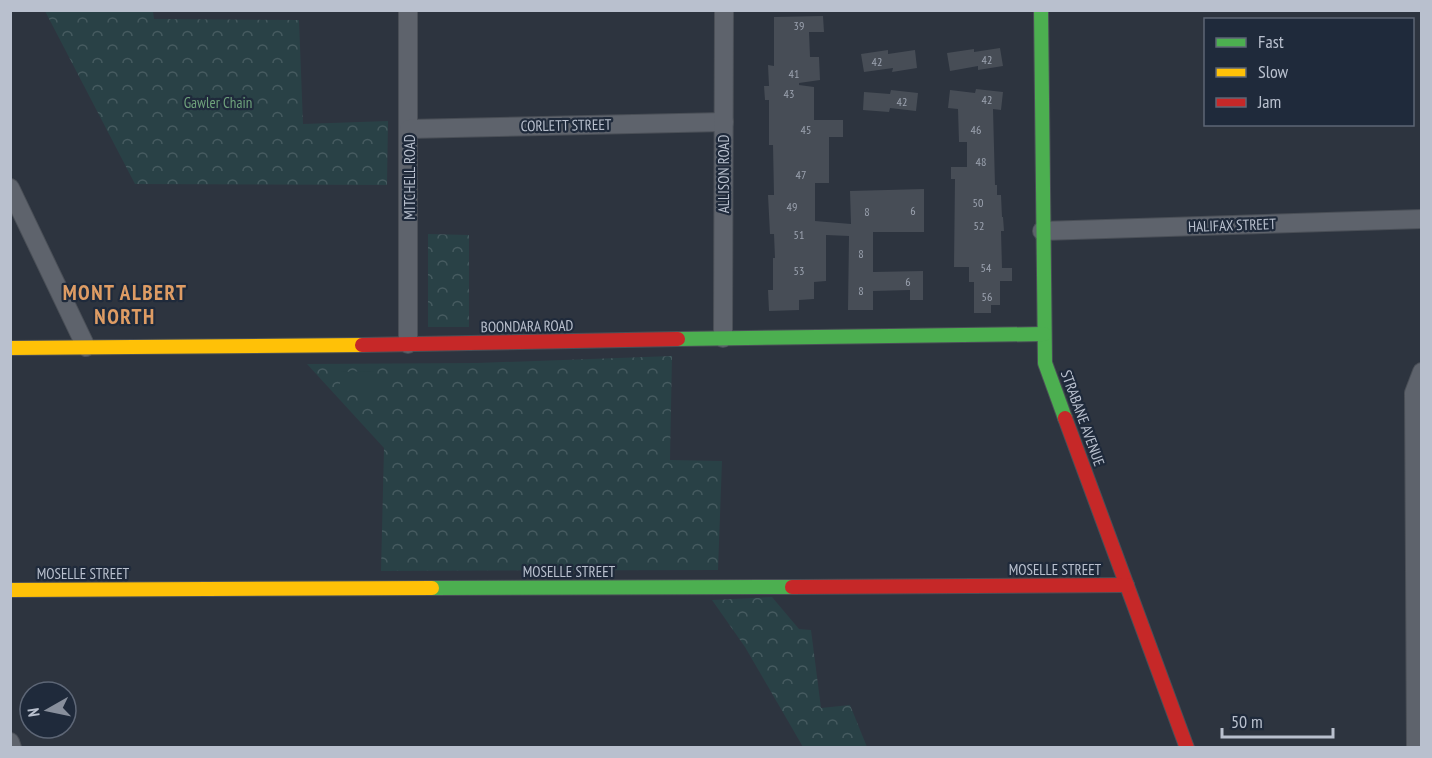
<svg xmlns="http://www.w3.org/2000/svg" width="1432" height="758" font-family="'PT Sans Narrow',sans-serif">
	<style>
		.park { fill: url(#park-crowns) }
		.pitch { fill: #294146 }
		.building { fill: #474d56 }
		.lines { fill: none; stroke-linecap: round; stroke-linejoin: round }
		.street-casing { stroke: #4a4f57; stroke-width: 20 }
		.fast-casing { stroke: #4a4f57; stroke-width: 16 }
		.slow-casing { stroke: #4a4f57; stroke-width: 16 }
		.jam-casing { stroke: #4a4f57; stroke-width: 16 }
		.street { stroke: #5e636c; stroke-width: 18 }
		.fast { stroke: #4caf50; stroke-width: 14 }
		.slow { stroke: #ffc107; stroke-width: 14 }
		.jam { stroke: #c62828; stroke-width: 14 }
		.labels { text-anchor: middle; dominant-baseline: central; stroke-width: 4.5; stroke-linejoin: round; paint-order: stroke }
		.number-label { font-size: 12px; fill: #9ca3b0 }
		.park-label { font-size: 15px; fill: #6ea17b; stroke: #1f2a3b }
		.street-label { font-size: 15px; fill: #b9c0ce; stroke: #1f2a3b }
		.district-label { font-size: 21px; font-weight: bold; letter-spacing: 1.5px; fill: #de9c64; stroke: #1f2a3b }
	</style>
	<defs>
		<pattern id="park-crowns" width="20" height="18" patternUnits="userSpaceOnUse" patternTransform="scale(1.5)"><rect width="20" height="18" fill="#294146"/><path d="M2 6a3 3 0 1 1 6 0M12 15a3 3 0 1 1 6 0" fill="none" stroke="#465b60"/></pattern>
	</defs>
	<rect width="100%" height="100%" fill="#2d343f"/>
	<g class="park">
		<path d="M45 11H153L154 19 299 20 303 124 388 121 387 185 135 184Z"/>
		<path d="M428 234 469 235V327H428Z"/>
		<path d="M672 356 670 460 722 461 718 570 381 571 384 448 307 364 477 363Z"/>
		<path d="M772 597 799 629 811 630 821 708 850 705 867 747H803L745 647 712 600Z"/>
	</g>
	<path class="pitch" d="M374 371V387H340V372Z"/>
	<g class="building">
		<path d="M823 16 824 32H809L810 57H819L820 80 799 83V85L814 87V120H843V137H829V183H815V221L851 224 850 191 924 189V232H873V272L923 271V300H910V290L873 291V310H848L849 236 826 235V281L814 282V299L799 300V310L769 311 768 290H773V258H775L774 234H770L768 195H774L773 145H769V100H765L764 86H769L768 65 774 66V17Z"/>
		<path d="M1000 48 1003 66 978 70V66L950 71 947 53 974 49V52Z"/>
		<path d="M888 50V54L915 50 917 68 892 72 893 68 864 72 861 54Z"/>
		<path d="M976 89 1003 92 1001 110 993 109 995 185H997V195H1001L1002 217H1003L1004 231H1001L1002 268H1012V281H1000V305H991V313H974V282H969V267H954L955 179H951V167H967V142H959L958 109 948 108 950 90 975 93Z"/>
		<path d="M891 90 918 93 916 111 890 108 889 112 863 110 864 92 890 94Z"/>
	</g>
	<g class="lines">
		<g class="street-casing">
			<g id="street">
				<path d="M408 10V344"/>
				<path d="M409 129 724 122"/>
				<path d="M10 188 86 347"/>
				<path d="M1042 231 1422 219"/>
				<path d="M723 338 724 10"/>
				<path d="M10 742 12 748"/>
				<path d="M1416 748 1414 393 1422 372"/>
			</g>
		</g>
		<g class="fast-casing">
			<g id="fast">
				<path d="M1041 10 1045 363 1065 418"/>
				<path d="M678 339 1044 334"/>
				<path d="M432 588 792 587"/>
			</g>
		</g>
		<g class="slow-casing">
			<g id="slow">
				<path d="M10 348 362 345"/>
				<path d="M10 590 432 588"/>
			</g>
		</g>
		<g class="jam-casing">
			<g id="jam">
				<path d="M362 345 678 339"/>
				<path d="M1065 418 1187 748"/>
				<path d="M792 587 1127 585"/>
			</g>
		</g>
		<use href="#street" class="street"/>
		<use href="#fast" class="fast"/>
		<use href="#slow" class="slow"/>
		<use href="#jam" class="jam"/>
	</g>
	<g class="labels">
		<g class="number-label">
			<text x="799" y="25">39</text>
			<text x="987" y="59">42</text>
			<text x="877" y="61">42</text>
			<text x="794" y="73">41</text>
			<text x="789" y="93">43</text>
			<text x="987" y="99">42</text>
			<text x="902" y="101">42</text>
			<text x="806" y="129">45</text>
			<text x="976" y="129">46</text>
			<text x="981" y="161">48</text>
			<text x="801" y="174">47</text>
			<text x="978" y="202">50</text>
			<text x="792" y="206">49</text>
			<text x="913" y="210">6</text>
			<text x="867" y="211">8</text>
			<text x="979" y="225">52</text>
			<text x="799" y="234">51</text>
			<text x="861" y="253">8</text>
			<text x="986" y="267">54</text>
			<text x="799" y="270">53</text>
			<text x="908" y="281">6</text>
			<text x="861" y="290">8</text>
			<text x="987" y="296">56</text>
		</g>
		<g class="park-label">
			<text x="218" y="102">Gawler Chain</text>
		</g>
		<g class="street-label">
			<text transform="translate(566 125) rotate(-1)">CORLETT STREET</text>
			<text transform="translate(723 174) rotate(-90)">ALLISON ROAD</text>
			<text transform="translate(409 177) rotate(-90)">MITCHELL ROAD</text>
			<text transform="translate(1232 225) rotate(-2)">HALIFAX STREET</text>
			<text transform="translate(527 326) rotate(-1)">BOONDARA ROAD</text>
			<text transform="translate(1083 418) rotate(70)">STRABANE AVENUE</text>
			<text x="1055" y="569">MOSELLE STREET</text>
			<text x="569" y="571">MOSELLE STREET</text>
			<text x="83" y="573">MOSELLE STREET</text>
		</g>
		<g class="district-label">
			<text x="125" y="292">MONT ALBERT<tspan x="125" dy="24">NORTH</tspan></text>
		</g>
	</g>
	<rect width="1432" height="758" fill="none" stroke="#b9c0ce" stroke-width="24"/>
	<rect x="1204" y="18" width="210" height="108" fill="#1f2a3b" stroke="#5d6676" stroke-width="1.5"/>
	<rect x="1216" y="38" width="30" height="9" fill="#4caf50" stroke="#5d6676" stroke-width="1.5"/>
	<text x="1258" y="48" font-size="18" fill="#b9c0ce">Fast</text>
	<rect x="1216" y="68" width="30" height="9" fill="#ffc107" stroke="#5d6676" stroke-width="1.5"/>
	<text x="1258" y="78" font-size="18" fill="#b9c0ce">Slow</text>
	<rect x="1216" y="98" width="30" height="9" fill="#c62828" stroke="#5d6676" stroke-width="1.5"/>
	<text x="1258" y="108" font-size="18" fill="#b9c0ce">Jam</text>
	<g transform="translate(48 710) rotate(261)"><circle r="28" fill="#1f2a3b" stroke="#5d6676" stroke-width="1.5"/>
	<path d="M0-4.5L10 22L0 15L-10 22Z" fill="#888f9c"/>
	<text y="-9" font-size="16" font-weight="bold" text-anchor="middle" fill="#b9c0ce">N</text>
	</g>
	<path d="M1222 728v9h111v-9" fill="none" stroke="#b9c0ce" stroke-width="3"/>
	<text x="1231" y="728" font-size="18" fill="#b9c0ce" stroke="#1f2a3b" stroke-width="4.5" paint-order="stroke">50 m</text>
</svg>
